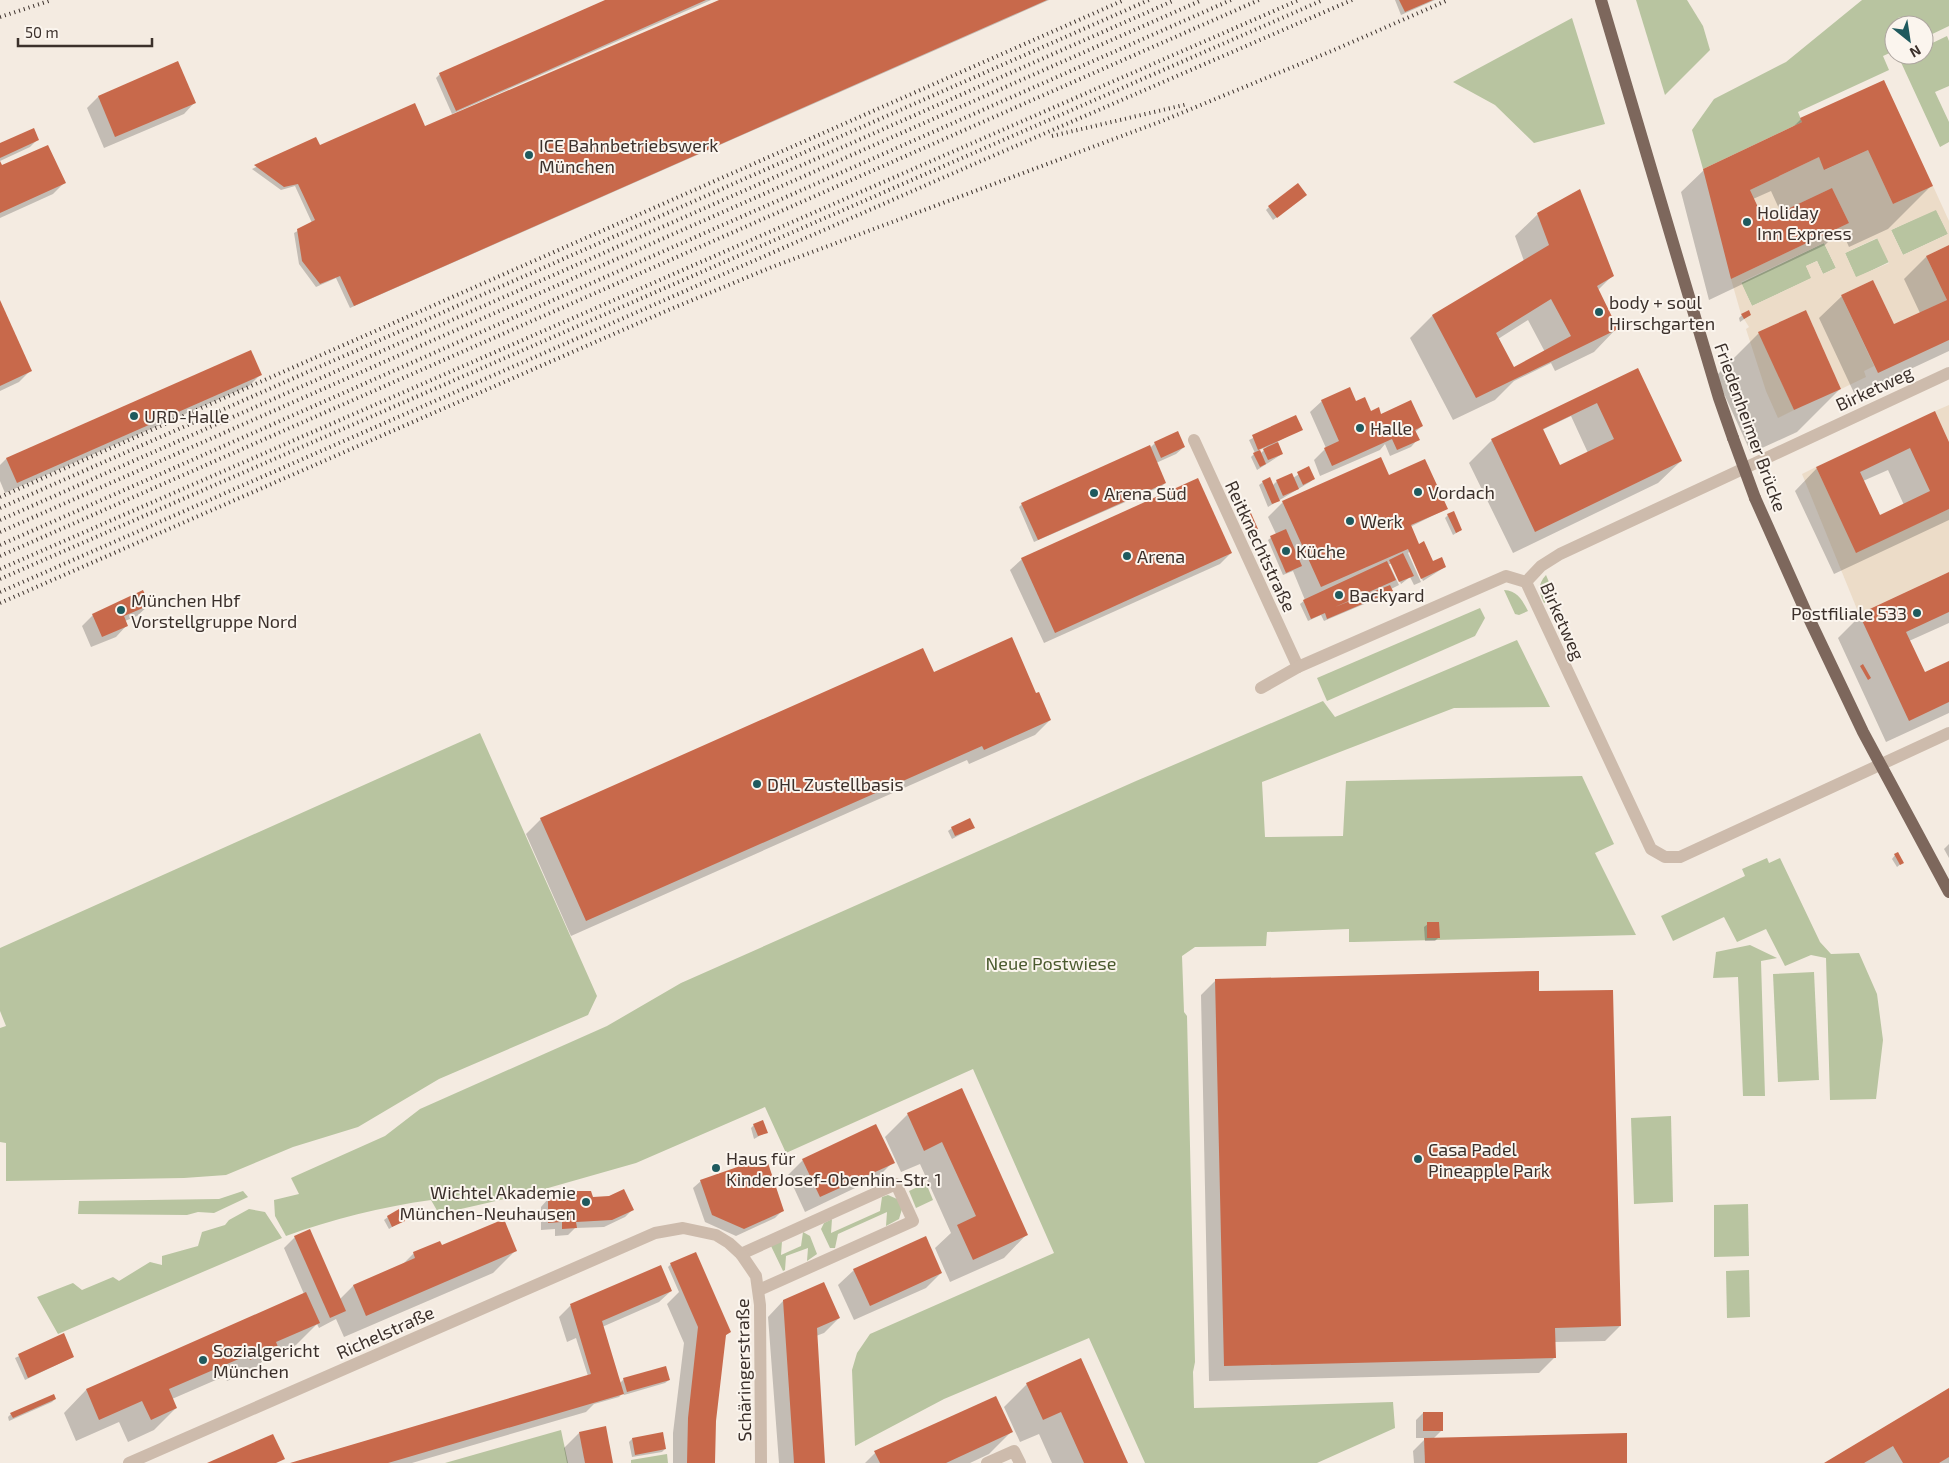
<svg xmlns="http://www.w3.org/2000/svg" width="1949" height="1463" font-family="'Exo 2',sans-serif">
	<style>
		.green { fill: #b8c4a0 }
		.plaza { fill: #ecdcc8; fill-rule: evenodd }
		.shadow { fill: #0003; fill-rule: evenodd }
		.building { fill: #c8694b; fill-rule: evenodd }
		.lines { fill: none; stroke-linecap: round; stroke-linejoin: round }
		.minor { stroke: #cdbbac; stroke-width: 12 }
		.major { stroke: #7d675c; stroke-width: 12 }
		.rail { stroke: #3b302b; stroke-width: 4; stroke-dasharray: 1 4; stroke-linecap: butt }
		.major-bridge { stroke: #7d675c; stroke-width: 12 }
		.poi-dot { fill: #1f5a5e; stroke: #fbf5ee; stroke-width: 2 }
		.labels { text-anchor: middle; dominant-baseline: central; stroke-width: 4; stroke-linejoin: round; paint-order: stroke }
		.poi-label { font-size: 18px; fill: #3b302b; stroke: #fbf5ee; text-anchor: start }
		.street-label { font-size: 18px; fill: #3b302b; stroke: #fbf5ee }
		.park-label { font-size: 18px; fill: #4a5a2e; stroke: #fbf5ee }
	</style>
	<rect width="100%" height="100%" fill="#f4ebe1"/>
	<g class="green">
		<path d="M1636 0H1687L1703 26 1710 50 1665 95Z"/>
		<path d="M1862 0H1949V26L1924 38V25H1894V51L1883 56 1889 70 1798 112 1802 122 1703 169 1692 130 1714 99 1786 62Z"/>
		<path d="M1572 18 1605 124 1534 143 1495 105 1453 82Z"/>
		<path d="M1947 36 1949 41V86L1935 92 1949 122V142L1940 147 1899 58 1906 55H1924V47Z"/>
		<path d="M1936 209 1948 234 1903 255 1891 230Z"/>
		<path d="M1878 238 1889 262 1856 278 1845 253Z"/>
		<path d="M1824 243 1836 268 1823 274 1817 261 1806 266 1812 278 1752 306 1741 283Z"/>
		<path d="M1546 575 1554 594 1553 599 1544 603C1539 592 1537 585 1546 575Z"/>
		<path d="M1504 590C1518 591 1522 600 1528 611L1519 615 1515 614Z"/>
		<path d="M1480 608 1485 618 1475 636 1327 701 1317 678Z"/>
		<path d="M1517 640 1550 707 1454 708 1262 782 1265 837 1343 836 1346 781 1582 776 1614 844 1595 853 1636 935 1354 942H1349V929L1267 932 1266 946 1195 947 1182 956 1184 1012 1187 1016 1195 1362 1193 1372 1194 1408 1393 1402 1395 1428 1317 1463H1145L1089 1338 944 1399 855 1446 852 1370 857 1353 870 1334 1054 1253 973 1069 786 1153 765 1107 636 1163 527 1194 439 1214 431 1200C381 1207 333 1219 286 1236L275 1216 274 1200 299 1194 291 1178 385 1136 420 1109 607 1026 681 983 1136 781 1323 701 1335 717Z"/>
		<path d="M480 733 597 996 588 1015 439 1079 358 1127 293 1147 226 1175 184 1178 6 1181V1143L0 1142V1028L6 1026 0 1011V948Z"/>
		<path d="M1767 858 1769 863 1780 858 1820 942 1831 954 1859 953 1877 994 1883 1040 1876 1099 1830 1100 1826 958 1811 955 1785 966 1766 929 1737 942 1724 917 1673 941 1661 916 1745 876 1742 869Z"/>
		<path d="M1750 945 1777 958 1761 961 1765 1096H1743L1738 977 1713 978 1716 952Z"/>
		<path d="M1814 972 1819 1080 1778 1082 1773 974Z"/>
		<path d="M1671 1116 1673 1202 1634 1204 1631 1118Z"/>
		<path d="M926 1183 933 1200 916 1208 909 1191Z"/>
		<path d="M243 1191 248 1197 214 1213 198 1212 187 1215 78 1214 79 1201 219 1199Z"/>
		<path d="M888 1195 897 1199 902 1209 899 1219 886 1226 887 1212 838 1234 835 1248H830L821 1229 824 1223 832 1219 831 1233 880 1211 882 1197Z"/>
		<path d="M1748 1204 1749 1256 1714 1257V1205Z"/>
		<path d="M249 1209 265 1212 282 1238 58 1334 37 1297 73 1283 82 1290 113 1277 119 1281 150 1262 162 1265V1256L198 1246 202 1232 225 1225 229 1220Z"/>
		<path d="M803 1232 810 1236 817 1254 807 1261 808 1248 786 1256 785 1270 783 1271 771 1246 782 1241 781 1255 801 1246Z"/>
		<path d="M1749 1270 1750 1317 1727 1318 1726 1271Z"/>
		<path d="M561 1430 568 1463H445Z"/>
		<path d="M667 1454 668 1463H631V1460Z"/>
	</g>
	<g class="plaza">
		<path d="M1868 150 1893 204 1933 186 1949 221V245L1926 256 1947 300 1894 324 1873 280 1841 295 1874 366 1864 371 1866 377 1841 389 1806 310 1759 332 1794 410 1778 418 1766 391 1746 329 1749 327 1744 319 1751 315 1749 310 1741 314 1731 279 1849 223 1832 188 1764 220 1750 190 1819 157 1825 170ZM1936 210 1948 234 1903 255 1891 230ZM1877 238 1889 263 1856 277 1845 253ZM1824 243 1836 268 1823 274 1817 261 1806 266 1811 278 1752 306 1741 282Z"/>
		<path d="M1949 405V442L1935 411Z"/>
		<path d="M1816 467 1856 552 1949 509V572L1859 614 1802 474Z"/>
	</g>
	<g class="shadow">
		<path d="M607 0H711L452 114 436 78 440 74Z"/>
		<path d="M721 0H1049L350 308 336 278 316 287 299 264 294 233 312 223 295 186 281 190 252 169 316 138 319 147 424 128Z"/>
		<path d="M1395 0H1435L1401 15Z"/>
		<path d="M178 63 195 102 184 114 104 148 87 108 98 97Z"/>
		<path d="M1883 81 1931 186 1888 229 1849 247 1841 229 1825 245 1709 300 1681 192 1704 170 1792 128 1801 119ZM1771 191 1781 213 1763 221 1753 199Z"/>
		<path d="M37 140 30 147 0 161V145Z"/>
		<path d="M0 168 64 183 53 194 0 218Z"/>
		<path d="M1302 198 1273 220 1266 210 1269 207Z"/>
		<path d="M1538 214 1612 276 1598 290 1616 329 1594 352 1555 371 1551 363 1514 381 1495 400 1453 420 1410 338 1432 316 1524 261 1515 236ZM1528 320 1545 352 1513 369 1498 339Z"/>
		<path d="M1949 246V351L1855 395 1819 318 1842 296 1894 326 1920 313 1904 279 1926 257Z"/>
		<path d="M0 304 30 371 19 382 0 391Z"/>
		<path d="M1742 315H1750L1740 322 1739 318Z"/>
		<path d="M1759 333 1840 389 1797 432 1751 453 1716 376Z"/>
		<path d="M1638 370 1681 461 1658 483 1513 553 1469 463 1492 440ZM1571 416 1588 453 1559 467 1542 430Z"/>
		<path d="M260 375 249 386 5 493 0 481V465L6 459Z"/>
		<path d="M1322 401 1355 402 1370 413 1422 426 1415 432 1418 439 1411 447 1390 456 1385 444 1380 450 1320 476 1314 460 1326 448 1310 412Z"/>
		<path d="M1934 413 1949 445V520L1834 574 1795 491 1817 468ZM1888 470 1904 505 1880 516 1863 481Z"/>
		<path d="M1296 417 1301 429 1277 442 1282 454 1257 470 1251 457 1255 453 1249 440ZM1267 447 1260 454 1259 450Z"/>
		<path d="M1155 443 1184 447 1176 454 1156 463 1165 483 1162 486 1034 542 1019 507 1022 504 1150 448Z"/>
		<path d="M1308 468 1313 479 1310 482 1268 507 1259 485 1263 482 1272 486 1277 481 1293 478Z"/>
		<path d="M1388 477 1446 509 1410 527 1418 545 1432 562 1445 567 1423 581 1410 551 1408 553 1421 582 1414 585 1410 577 1401 584 1392 564H1389L1399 585 1391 589 1388 594 1324 621 1321 615 1308 621 1300 604 1305 600 1293 571 1283 575 1268 540 1276 534 1268 517 1283 502Z"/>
		<path d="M1197 480 1231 553 1220 564 1044 643 1010 570 1022 559Z"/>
		<path d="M1448 515 1461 530 1453 535 1445 518Z"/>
		<path d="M1246 518 1257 529 1249 534 1242 521Z"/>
		<path d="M1949 574V623L1909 641 1925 674 1949 663V713L1886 742 1838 638 1860 616Z"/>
		<path d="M149 605 137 616 125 621 127 625 116 637 91 647 82 626 93 615Z"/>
		<path d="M933 674 1035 694 1050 720 1035 735 969 764 967 760 571 936 526 834 541 819Z"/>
		<path d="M952 828H973L952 839 948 831Z"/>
		<path d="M1949 844V858L1944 849Z"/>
		<path d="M1895 855 1902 863 1897 867 1892 859Z"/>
		<path d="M1428 924 1438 938 1435 941H1425L1424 927Z"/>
		<path d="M1216 980 1538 993 1620 1326 1605 1341 1554 1342V1358L1539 1373 1209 1381 1201 995Z"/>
		<path d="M962 1090 1026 1235 1004 1258 950 1282 935 1248 951 1233 920 1164 901 1172 885 1137 908 1114Z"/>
		<path d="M754 1125 766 1132 754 1139 751 1128Z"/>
		<path d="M803 1160 893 1162 878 1177 805 1212 788 1175Z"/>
		<path d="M701 1181 782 1211 775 1218 736 1236 705 1222 693 1188Z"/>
		<path d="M577 1192 593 1199 632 1210 625 1217 604 1227 575 1228 568 1235 555 1236V1229L541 1230V1207L548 1199H570Z"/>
		<path d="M388 1217 403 1220 389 1229 384 1220Z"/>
		<path d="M295 1237 339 1300 353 1286 402 1265 414 1253 441 1247 516 1250 493 1273 344 1337 336 1319 319 1328 317 1324 296 1345 265 1359 254 1369 227 1381 225 1376 172 1399 176 1408 154 1430 128 1442 119 1422 76 1441 64 1413 86 1390 304 1294 284 1248Z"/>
		<path d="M671 1264 729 1332 724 1337 714 1420V1463H673V1433L684 1343 667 1304 679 1292 668 1267Z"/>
		<path d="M854 1270 941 1273 926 1288 854 1320 838 1285Z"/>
		<path d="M671 1291 659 1302 602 1327 619 1384 624 1379 669 1380 665 1383 624 1395 623 1393 619 1397 594 1404 586 1412 412 1463H292L588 1376 576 1338 567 1342 559 1317 570 1306Z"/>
		<path d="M783 1301 839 1318 824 1333 816 1336 824 1463H779L768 1317Z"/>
		<path d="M63 1335 73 1357 25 1380 15 1358Z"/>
		<path d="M1027 1384 1126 1463H1052L1039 1434 1020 1442 1004 1407Z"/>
		<path d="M1949 1390V1463H1826Z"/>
		<path d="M55 1399 52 1402 9 1421 8 1417 11 1414Z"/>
		<path d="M1423 1413 1442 1430 1433 1439 1626 1463H1414L1413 1451 1426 1438H1416V1420Z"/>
		<path d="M1011 1432 989 1454 970 1463H865L875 1453Z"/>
		<path d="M579 1433 612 1463H567L564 1448Z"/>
		<path d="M632 1439 665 1449 662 1452 632 1457 629 1442Z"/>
	</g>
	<g class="building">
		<path d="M605 0H706L456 111 439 73Z"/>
		<path d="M719 0H1047L354 306 340 276 320 284 302 261 297 229 315 220 298 184 284 187 254 165 316 137 320 145 415 103 425 126Z"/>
		<path d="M1399 0H1433L1405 12Z"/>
		<path d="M178 61 196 103 115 137 98 96Z"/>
		<path d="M1884 80 1933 186 1893 204 1868 150 1824 170 1819 157 1750 190 1764 220 1832 188 1849 223 1731 279 1703 169 1802 122 1800 118Z"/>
		<path d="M34 128 39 140 0 158V143Z"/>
		<path d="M48 145 66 183 0 213V161L2 165Z"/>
		<path d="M1298 183 1307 195 1277 218 1268 206Z"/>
		<path d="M1580 189 1614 276 1597 286 1618 329 1476 398 1432 315 1549 245 1537 213ZM1551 299 1571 336 1514 367 1496 333Z"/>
		<path d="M1949 245V340L1878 373 1841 295 1873 280 1894 324 1947 300 1926 256Z"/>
		<path d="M0 300 32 371 0 386Z"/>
		<path d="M1749 310 1751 315 1744 319 1741 314Z"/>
		<path d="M1806 310 1841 389 1794 410 1758 332Z"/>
		<path d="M251 350 262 375 17 483 6 458Z"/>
		<path d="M1638 368 1682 461 1535 532 1491 439ZM1597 403 1614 439 1560 465 1543 429Z"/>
		<path d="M1350 387 1356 401 1365 397 1371 411 1379 407 1381 414 1411 400 1423 426 1415 430 1420 440 1397 450 1392 439 1332 466 1324 448 1339 441 1321 400Z"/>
		<path d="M1935 411 1949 442V509L1856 553 1816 467ZM1910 448 1930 491 1880 515 1860 472Z"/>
		<path d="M1296 415 1303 430 1258 450 1252 435Z"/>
		<path d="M1178 431 1185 447 1161 458 1154 442Z"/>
		<path d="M1278 442 1283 454 1268 460 1263 449Z"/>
		<path d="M1150 445 1166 483 1038 540 1021 503Z"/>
		<path d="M1260 450 1266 464 1260 467 1253 453Z"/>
		<path d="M1381 457 1389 475 1425 459 1448 509 1411 525 1419 544 1424 541 1433 561 1442 557 1446 567 1421 579 1408 549 1321 587 1282 501Z"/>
		<path d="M1309 466 1315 479 1303 485 1297 472Z"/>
		<path d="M1292 473 1299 489 1283 496 1276 480Z"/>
		<path d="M1270 477 1280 501 1272 504 1262 481Z"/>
		<path d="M1198 478 1232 553 1055 633 1021 558Z"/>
		<path d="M1454 511 1462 530 1456 533 1447 514Z"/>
		<path d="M1251 513 1258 529 1252 532 1245 517Z"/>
		<path d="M1286 529 1302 566 1286 573 1270 536Z"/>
		<path d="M1403 553 1414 576 1399 582 1389 560Z"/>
		<path d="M1387 561 1396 580 1335 607 1390 585 1393 591 1327 619 1325 613 1311 619 1303 600Z"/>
		<path d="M1949 572V612L1906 632 1925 672 1949 661V702L1909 721 1859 614Z"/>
		<path d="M143 590 150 605 124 616 128 626 102 637 92 614Z"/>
		<path d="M1012 637 1036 693 1039 692 1051 720 984 750 982 746 586 921 540 818 923 648 934 672Z"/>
		<path d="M1863 664 1871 678 1868 680 1860 666Z"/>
		<path d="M970 818 975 828 955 836 951 827Z"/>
		<path d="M1898 852 1904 863 1900 865 1894 854Z"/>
		<path d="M1427 922H1439L1440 938H1427Z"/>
		<path d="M1539 971V991L1613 990 1621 1326 1555 1328 1556 1358 1224 1366 1215 979Z"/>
		<path d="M962 1088 1028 1235 973 1260 957 1225 976 1216 942 1142 924 1151 907 1113Z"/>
		<path d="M763 1120 768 1133 758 1136 753 1124Z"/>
		<path d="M876 1124 895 1163 820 1197 802 1159Z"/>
		<path d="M766 1157 784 1211 744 1229 712 1215 700 1180Z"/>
		<path d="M624 1189 634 1210 612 1220 576 1222 577 1228 562 1229V1222L548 1223V1198H575L577 1191H591L593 1197 609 1196Z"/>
		<path d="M399 1209 405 1221 392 1227 387 1216Z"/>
		<path d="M504 1219 517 1251 366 1316 353 1285 415 1258 413 1252 440 1241 442 1245Z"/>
		<path d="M310 1229 346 1311 330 1318 294 1236Z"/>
		<path d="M926 1236 942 1273 870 1306 853 1269Z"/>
		<path d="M696 1252 731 1332 726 1335 716 1421 715 1463H687L688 1418 698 1327 670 1263Z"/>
		<path d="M661 1265 672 1291 602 1321 624 1394 388 1463H290L591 1374 570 1304Z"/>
		<path d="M824 1282 840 1318 817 1328 825 1463H794L783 1300Z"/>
		<path d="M306 1292 320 1323 276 1342 278 1347 250 1360 248 1355 169 1389 177 1408 151 1420 142 1401 99 1420 86 1389Z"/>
		<path d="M64 1333 74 1357 28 1378 18 1354Z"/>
		<path d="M1081 1358 1128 1463H1084L1061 1412 1043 1420 1026 1383Z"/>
		<path d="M666 1366 670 1380 627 1392 623 1378Z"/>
		<path d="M1949 1388V1457L1939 1463H1903L1893 1446 1864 1463H1824Z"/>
		<path d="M54 1394 56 1399 13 1418 10 1413Z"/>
		<path d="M996 1396 1013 1432 946 1463H880L874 1451Z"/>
		<rect x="1423" y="1412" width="20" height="19"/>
		<path d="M606 1426 613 1463H585L579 1432Z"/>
		<path d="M663 1432 666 1449 635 1455 632 1438Z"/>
		<path d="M1627 1433V1463H1425L1424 1438Z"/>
		<path d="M273 1434 285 1459 276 1463H207Z"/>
	</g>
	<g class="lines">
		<g class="minor">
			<path d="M1949 373 1560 554 1541 566 1526 582 1651 849 1665 857H1680L1949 733"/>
			<path d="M1194 440 1298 667"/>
			<path d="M1261 688 1298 667 1506 576 1526 582"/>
			<path d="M741 1254 896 1184 913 1221 759 1290"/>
			<path d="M129 1463 655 1233 683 1228 716 1235 729 1243 741 1254 756 1276 760 1305 761 1463"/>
			<path d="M987 1463 1014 1451 1020 1463"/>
		</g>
		<g class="major">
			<path d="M1601 0 1719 398 1733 438"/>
			<path d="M1755 498 1805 610 1863 732 1949 892"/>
		</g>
		<g class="rail">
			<path d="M0 17 52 0"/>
			<path d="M1052 136 1188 104"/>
			<path d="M0 497 1124 0"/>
			<path d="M0 508 1149 0"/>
			<path d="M0 520 1175 0"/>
			<path d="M0 532 1202 0"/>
			<path d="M0 545 1231 0"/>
			<path d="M0 556 1259 0"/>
			<path d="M0 569 1299 0"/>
			<path d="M0 579 1323 0"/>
			<path d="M0 592 965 168 1352 0"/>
			<path d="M0 603 666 311 772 267 1162 121 1334 50 1448 0"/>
		</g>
		<path class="major-bridge" d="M1733 438 1755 498"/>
	</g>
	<g class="poi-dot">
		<circle cx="529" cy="155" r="5"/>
		<circle cx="1747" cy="222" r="5"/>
		<circle cx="1599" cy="312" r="5"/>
		<circle cx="134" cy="416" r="5"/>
		<circle cx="1360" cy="428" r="5"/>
		<circle cx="1418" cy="492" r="5"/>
		<circle cx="1094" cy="493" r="5"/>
		<circle cx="1350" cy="521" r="5"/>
		<circle cx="1286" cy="551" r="5"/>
		<circle cx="1127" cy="556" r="5"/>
		<circle cx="1339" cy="595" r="5"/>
		<circle cx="121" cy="610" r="5"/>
		<circle cx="1917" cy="613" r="5"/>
		<circle cx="757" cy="784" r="5"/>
		<circle cx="1418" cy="1159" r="5"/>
		<circle cx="716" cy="1168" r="5"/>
		<circle cx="586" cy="1202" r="5"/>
		<circle cx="203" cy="1360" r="5"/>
	</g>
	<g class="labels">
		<g class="poi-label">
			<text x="539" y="145">ICE Bahnbetriebswerk<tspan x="539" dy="21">München</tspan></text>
			<text x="1757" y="212">Holiday<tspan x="1757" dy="21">Inn Express</tspan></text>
			<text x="1609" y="302">body + soul<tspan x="1609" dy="21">Hirschgarten</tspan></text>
			<text x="144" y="416">URD-Halle</text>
			<text x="1370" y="428">Halle</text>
			<text x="1428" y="492">Vordach</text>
			<text x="1104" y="493">Arena Süd</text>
			<text x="1360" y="521">Werk</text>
			<text x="1296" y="551">Küche</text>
			<text x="1137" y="556">Arena</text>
			<text x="1349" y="595">Backyard</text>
			<text x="131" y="600">München Hbf<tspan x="131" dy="21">Vorstellgruppe Nord</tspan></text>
			<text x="1907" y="613" text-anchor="end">Postfiliale 533</text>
			<text x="767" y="784">DHL Zustellbasis</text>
			<text x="1428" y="1149">Casa Padel<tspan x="1428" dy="21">Pineapple Park</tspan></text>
			<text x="726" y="1158">Haus für<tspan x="726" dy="21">KinderJosef-Obenhin-Str. 1</tspan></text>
			<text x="576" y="1192" text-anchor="end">Wichtel Akademie<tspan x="576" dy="21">München-Neuhausen</tspan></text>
			<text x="213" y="1350">Sozialgericht<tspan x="213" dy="21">München</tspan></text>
		</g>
		<g class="street-label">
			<text transform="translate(1874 388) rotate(-25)">Birketweg</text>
			<text transform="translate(1751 427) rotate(70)">Friedenheimer Brücke</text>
			<text transform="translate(1261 546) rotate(65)">Reitknechtstraße</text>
			<text transform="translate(1563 621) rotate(66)">Birketweg</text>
			<text transform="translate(385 1332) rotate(-24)">Richelstraße</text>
			<text transform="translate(743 1370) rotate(-91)">Schäringerstraße</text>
		</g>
		<g class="park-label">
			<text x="1051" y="963">Neue Postwiese</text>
		</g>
	</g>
	<g transform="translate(1909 40) rotate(150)"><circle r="24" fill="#fbf5ee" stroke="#aea6a0"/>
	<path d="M0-4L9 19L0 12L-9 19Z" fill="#1f5a5e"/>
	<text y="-8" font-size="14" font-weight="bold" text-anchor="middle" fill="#3b302b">N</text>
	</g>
	<path d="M18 38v8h134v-8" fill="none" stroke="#3b302b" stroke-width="2.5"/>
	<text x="25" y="38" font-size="15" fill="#3b302b" stroke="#fbf5ee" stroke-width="4" paint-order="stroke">50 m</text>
</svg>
